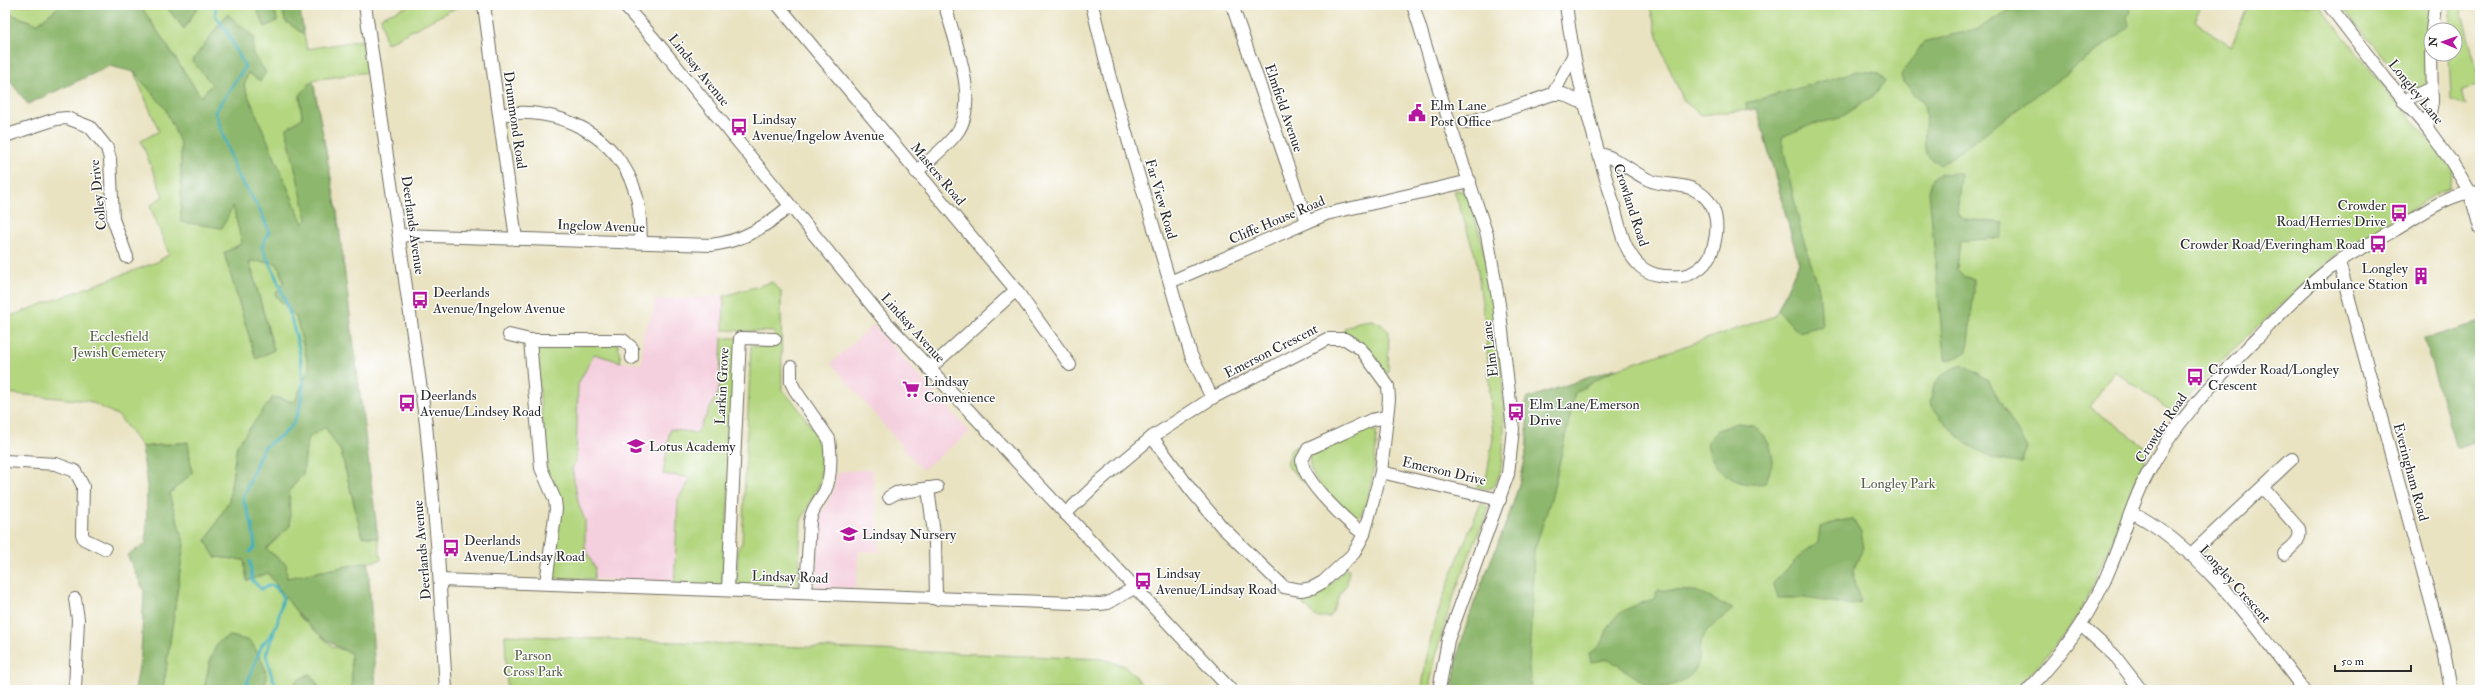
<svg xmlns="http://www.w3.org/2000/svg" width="2485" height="695" font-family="'IM FELL Double Pica',serif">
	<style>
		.built { fill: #f4cfdd }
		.green { fill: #b3d67f; stroke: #6f8055 }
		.forest { fill: #8eb76e; stroke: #5c714c }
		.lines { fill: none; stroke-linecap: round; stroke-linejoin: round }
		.stream { stroke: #41b0bd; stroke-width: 3 }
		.minor-casing { stroke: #6e6b60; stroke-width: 14 }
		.minor { stroke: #fff; stroke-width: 12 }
		.labels { text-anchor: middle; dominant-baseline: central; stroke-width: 3; stroke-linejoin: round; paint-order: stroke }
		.street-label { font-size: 14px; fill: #2b2b2b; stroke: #fff }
		.poi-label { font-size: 14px; fill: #2b2b2b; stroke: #fff; text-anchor: start }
		.park-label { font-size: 14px; fill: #545e44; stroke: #fff }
	</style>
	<rect width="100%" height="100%" fill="#fff"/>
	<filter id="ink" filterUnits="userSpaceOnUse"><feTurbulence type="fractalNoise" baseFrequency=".025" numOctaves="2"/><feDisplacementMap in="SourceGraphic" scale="8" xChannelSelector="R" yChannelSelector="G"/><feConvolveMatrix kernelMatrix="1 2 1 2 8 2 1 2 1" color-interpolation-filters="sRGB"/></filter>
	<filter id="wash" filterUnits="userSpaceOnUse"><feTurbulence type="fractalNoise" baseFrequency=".012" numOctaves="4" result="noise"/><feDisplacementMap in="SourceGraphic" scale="16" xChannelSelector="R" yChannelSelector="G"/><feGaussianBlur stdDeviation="0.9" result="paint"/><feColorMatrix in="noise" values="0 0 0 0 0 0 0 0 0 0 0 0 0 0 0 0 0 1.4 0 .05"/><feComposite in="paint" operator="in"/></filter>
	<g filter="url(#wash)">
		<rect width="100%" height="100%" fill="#e9e3c2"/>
		<g class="built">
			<path d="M724 296 719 391 697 433 691 478 678 499 673 582 594 579 595 568 585 549V520L579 506 572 469 576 459 578 384 594 354 621 362 642 364 643 333 653 314 655 300Z"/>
			<path d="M873 325 970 432 922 470 831 363Z"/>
			<path d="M872 469 880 552 859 551 856 588 816 587 820 516 833 492 838 472Z"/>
		</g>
		<g class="green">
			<path d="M5 5H61L37 24 5 12Z"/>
			<path d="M140 5H165L184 29 199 5H255L265 27 277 20 274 5H282L285 21 304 34 307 49 363 40 368 72 313 80 300 95 302 118 286 129 308 220 303 224 244 86 253 54 212 84 201 97Z"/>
			<path d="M411 5H461L386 44 381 17Z"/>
			<path d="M1649 5H2201L2195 21 2231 47 2247 7 2251 5H2319L2390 95 2455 168 2448 188 2335 255 2223 359 2175 414 2115 371 2090 407 2149 449 2104 559 2080 612 2049 653 2015 690H1453C1458 613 1510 537 1525 460 1529 441 1527 419 1526 399L1775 316 1799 263 1757 109 1701 115 1684 101 1664 56Z"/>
			<path d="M2340 5H2434L2428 81 2423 87 2414 89 2405 83Z"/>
			<path d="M2451 5H2480L2461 9 2480 82V85L2462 90 2466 105 2451 100 2449 54H2455V30H2449Z"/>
			<path d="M134 72 166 108 181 145V222L233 205 242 243 224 253 256 359 274 350 249 260 277 263 284 282 275 295 296 317 309 368 295 402 237 445 229 501 206 541 215 557 244 560 267 572 301 618 332 646 351 653 352 690H321L310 674 296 681 294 690H264C270 671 261 657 250 641L230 636 218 642 210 660 204 690H163L184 543 169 494 192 473 188 442 142 447 119 416 89 401 5 393V318L157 262 169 254 150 206 163 196 141 141 159 131Z"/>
			<path d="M1454 190 1466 192 1470 200C1478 228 1486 256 1491 285 1498 320 1514 457 1495 484 1490 491 1483 489 1476 486L1486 480 1493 438 1486 333 1476 258Z"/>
			<path d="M772 282 781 291 782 390 796 405 821 441V481L801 521 798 593 736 590 738 548 742 543 751 346 774 347 775 332 723 330 724 296Z"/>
			<path d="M1372 320 1381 324 1389 332 1388 373H1385L1343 332 1345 328 1358 322Z"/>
			<path d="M722 338H740L722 589H674L678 499 691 478 663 474 670 429 697 433 719 391Z"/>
			<path d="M543 344H618L621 362 594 354 578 384 576 459 572 469 579 506 585 520V549L595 568 594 579 552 578 557 535 546 463 536 349Z"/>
			<path d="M325 426 341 452 362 536 378 538 381 560 287 578 266 549 290 526 289 491 303 474 307 439Z"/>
			<path d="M1365 427 1376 431C1378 445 1370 517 1355 519L1349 516C1336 501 1302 474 1311 454Z"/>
			<path d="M1310 441 1302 450 1305 483 1287 466 1291 449Z"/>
			<path d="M1481 503 1488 508 1487 514C1462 571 1439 628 1429 690H1422C1428 624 1456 563 1481 503Z"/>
			<path d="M1346 569H1349L1347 584C1338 593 1337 606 1330 617H1316L1298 599 1300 595 1315 594 1327 587Z"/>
			<path d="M505 635 1102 659 1125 666 1148 690H507Z"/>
		</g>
		<g class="forest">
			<path d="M61 5H140L201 97 212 84 192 61 227 14 254 37 253 54 266 72 260 81 248 73 244 86 303 224 307 220 286 129 302 118 300 95 313 80 337 211 378 538 362 536 341 452 325 427 307 439 303 474 289 491 290 526 266 549 286 564 287 578 368 562 376 690H352L351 653C311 637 292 606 268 573L247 581 244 560 215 557 206 541 229 501 237 445 273 397 295 402 309 367 296 317 275 295 284 282 277 263 249 261 274 350 256 359 224 253 242 243 233 206 222 228 181 222V145L165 108 134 72 110 66 28 104 5 75V12L37 24Z"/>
			<path d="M165 5H199L184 29Z"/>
			<path d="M255 5H274L277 21 265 27Z"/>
			<path d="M282 5H299L304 34 285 21Z"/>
			<path d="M2018 5H2129L2131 12 2127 17 2129 26C2071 73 2008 114 1949 160L1941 164C1936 161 1929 159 1926 153 1922 139 1929 119 1923 101L1913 95 1909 87 1903 82 1901 75 1923 43 1979 28Z"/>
			<path d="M1858 71 1880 73 1885 81 1873 96 1840 118 1813 124 1781 137 1801 232 1819 289 1822 326 1798 332 1778 310 1799 263 1757 109 1747 110 1746 103Z"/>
			<path d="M1957 173 1961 175 1957 213 1965 219 2004 223 2000 238 1960 241 1957 269 1962 276 1974 279V292L1967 351 1956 358 1947 360 1943 347 1929 191 1933 178 1941 174Z"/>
			<path d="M2480 322V440L2456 448 2424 339Z"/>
			<path d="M1962 364 1988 380 2027 448 2021 463C1982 462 1951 434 1930 403 1934 378 1939 376 1962 364Z"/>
			<path d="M1616 368 1575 393 1552 496 1534 551 1529 667 1531 690H1453C1458 613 1510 537 1525 460 1529 441 1527 419 1526 399Z"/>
			<path d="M1737 423 1754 425C1773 444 1778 457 1765 483 1737 489 1710 471 1707 442L1718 430Z"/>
			<path d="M188 442 192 473 169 494 184 543 163 690H135L141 655 144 591 127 555 146 544 147 486 142 447Z"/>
			<path d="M1853 519 1861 532 1864 548C1850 571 1852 578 1861 603L1852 605 1804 598H1778L1773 583 1803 553 1818 542 1820 527 1838 521Z"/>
			<path d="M1658 590 1696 591 1733 609C1723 618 1705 629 1701 642 1698 648 1700 655 1699 660 1694 682 1671 686 1653 689L1609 659 1591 662 1589 653C1609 643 1601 636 1612 621 1622 608 1639 604 1654 599Z"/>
			<path d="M230 636 250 641C261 657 270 671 264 690H204L210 660 218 642Z"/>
			<path d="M310 674 321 690H294L296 681Z"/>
		</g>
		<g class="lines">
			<g class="stream">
				<path d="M216 5 215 15 227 32 245 67 215 112 237 174 260 210 269 231 262 247C283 289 321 380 292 425 286 435 272 440 264 448 258 456 248 488 243 499L252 524 255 547 250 552"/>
				<path d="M274 633 266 654 271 674 278 690"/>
				<path d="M242 690 245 688 262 645 272 634 277 624 283 598 276 587 271 585 261 589 252 580 250 561"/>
			</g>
		</g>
	</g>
	<g filter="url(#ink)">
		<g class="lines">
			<g class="minor-casing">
				<g id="minor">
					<path d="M365 5 426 424 438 554 446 690"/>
					<path d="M484 5 516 239"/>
					<path d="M624 5 654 39 884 320 1231 690"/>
					<path d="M778 5 1016 290 1070 365"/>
					<path d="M1092 5 1110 78 1191 355 1212 398"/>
					<path d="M1232 5 1307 222"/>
					<path d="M1413 5 1451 128 1487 235 1499 304 1513 429 1508 474 1448 640 1439 690"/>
					<path d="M1566 5C1574 71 1593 135 1612 199 1618 219 1622 247 1637 263 1648 276 1664 277 1681 276 1694 275 1708 264 1712 251 1720 228 1719 201 1693 189 1679 183 1662 186 1649 180 1633 173 1615 156 1599 154"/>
					<path d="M2329 5 2385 78 2427 128 2451 161 2470 192 2480 228"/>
					<path d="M2432 30 2435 5"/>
					<path d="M1553 94 1573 56"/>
					<path d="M2403 101 2431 88"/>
					<path d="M500 115C558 104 619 136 636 194 641 209 640 227 641 242"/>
					<path d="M1467 123 1553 94H1563L1585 104"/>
					<path d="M2427 128 2432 102 2431 54"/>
					<path d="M5 136 56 119 67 118 90 127 107 148 110 159 113 219 127 257"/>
					<path d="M916 172C930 160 945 148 956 134 981 103 954 40 945 5"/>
					<path d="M400 235 711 245C744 241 766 226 790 206"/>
					<path d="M2339 262 2443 646 2451 690"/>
					<path d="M1170 282 1326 214 1470 181"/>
					<path d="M509 335 530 340H623L632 348V358"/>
					<path d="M530 340 541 468 555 500 556 509 546 583"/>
					<path d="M791 367V382L795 390 829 439C831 455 832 476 825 491 819 502 812 508 810 521L806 593"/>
					<path d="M929 369 1016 290"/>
					<path d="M5 461 56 464 75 471 83 486 82 534 84 539 105 549"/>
					<path d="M1381 472 1500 500"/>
					<path d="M928 488 935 542 936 599"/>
					<path d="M2263 488 2299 529C2302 541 2292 546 2284 554"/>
					<path d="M889 497 896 493 937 487"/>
					<path d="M2131 512C2199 545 2259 631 2304 690"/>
					<path d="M1065 514 1102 479 1152 437 1212 398 1327 339H1345L1361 349 1388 386 1389 399 1381 472 1364 534 1354 553 1323 582 1312 588 1301 590 1284 587 1222 527 1191 490 1152 437"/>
					<path d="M1364 534C1347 522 1302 480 1302 460L1308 449 1317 445 1371 420 1387 417"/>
					<path d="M2190 555 2292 459"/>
					<path d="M440 580 1100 604 1108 603 1134 588"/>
					<path d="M728 589 740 338 775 339"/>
					<path d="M2082 626 2114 655 2141 690"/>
					<path d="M75 690 78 619 75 599"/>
					<path d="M2028 690C2065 652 2093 612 2112 563 2124 534 2132 502 2147 475 2175 421 2216 380 2258 337 2283 311 2308 284 2337 263 2355 250 2376 241 2395 230 2416 218 2455 188 2480 193"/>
				</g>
			</g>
			<use href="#minor" class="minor"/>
		</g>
	</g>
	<defs>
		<g id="civic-bare" transform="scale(1.38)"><path d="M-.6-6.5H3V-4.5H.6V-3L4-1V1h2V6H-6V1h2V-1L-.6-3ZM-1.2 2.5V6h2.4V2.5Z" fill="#b5179e" stroke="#fff" stroke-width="2.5" paint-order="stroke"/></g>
		<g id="bus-bare" transform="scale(1.38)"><path d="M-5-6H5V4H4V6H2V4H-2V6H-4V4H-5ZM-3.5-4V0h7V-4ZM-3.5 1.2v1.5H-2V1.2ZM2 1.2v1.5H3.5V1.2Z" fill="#b5179e" stroke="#fff" stroke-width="2.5" paint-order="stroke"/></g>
		<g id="building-bare" transform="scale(1.38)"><path d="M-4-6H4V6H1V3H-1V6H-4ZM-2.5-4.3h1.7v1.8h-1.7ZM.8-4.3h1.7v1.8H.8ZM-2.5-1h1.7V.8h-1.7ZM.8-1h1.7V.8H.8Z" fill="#b5179e" stroke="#fff" stroke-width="2.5" paint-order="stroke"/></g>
		<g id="supermarket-bare" transform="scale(1.38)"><path d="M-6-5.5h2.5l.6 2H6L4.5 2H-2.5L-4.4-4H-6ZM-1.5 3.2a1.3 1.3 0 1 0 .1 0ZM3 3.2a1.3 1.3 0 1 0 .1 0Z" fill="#b5179e" stroke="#fff" stroke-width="2.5" paint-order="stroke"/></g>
		<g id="school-bare" transform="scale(1.38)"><path d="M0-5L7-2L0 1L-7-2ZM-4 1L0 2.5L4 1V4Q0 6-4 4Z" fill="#b5179e" stroke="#fff" stroke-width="2.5" paint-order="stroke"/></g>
	</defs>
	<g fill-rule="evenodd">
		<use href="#civic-bare" x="1417" y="113"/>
		<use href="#bus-bare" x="739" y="127"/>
		<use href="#bus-bare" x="2399" y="213"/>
		<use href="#bus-bare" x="2378" y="244"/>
		<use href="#building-bare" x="2421" y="276"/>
		<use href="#bus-bare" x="420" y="300"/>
		<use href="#bus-bare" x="2195" y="377"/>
		<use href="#supermarket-bare" x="911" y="389"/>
		<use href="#bus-bare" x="407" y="403"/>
		<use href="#bus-bare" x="1516" y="412"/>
		<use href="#school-bare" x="636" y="446"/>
		<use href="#school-bare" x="849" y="534"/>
		<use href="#bus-bare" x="451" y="548"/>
		<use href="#bus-bare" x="1143" y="581"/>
	</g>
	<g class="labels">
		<g class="street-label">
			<text transform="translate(699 70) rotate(51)">Lindsay Avenue</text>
			<text transform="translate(2416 92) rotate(51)">Longley Lane</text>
			<text transform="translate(1284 108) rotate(71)">Elmfield Avenue</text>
			<text transform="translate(515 120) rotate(82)">Drummond Road</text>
			<text transform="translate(938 174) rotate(50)">Masters Road</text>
			<text transform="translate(98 195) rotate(-96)">Colley Drive</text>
			<text transform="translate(1161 199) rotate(74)">Far View Road</text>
			<text transform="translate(1631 205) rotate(72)">Crowland Road</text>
			<text transform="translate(1277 220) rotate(-23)">Cliffe House Road</text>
			<text transform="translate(413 225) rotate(82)">Deerlands Avenue</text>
			<text transform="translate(601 226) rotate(2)">Ingelow Avenue</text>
			<text transform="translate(913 328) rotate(48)">Lindsay Avenue</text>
			<text transform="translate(1490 349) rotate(-97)">Elm Lane</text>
			<text transform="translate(1271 351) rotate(-27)">Emerson Crescent</text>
			<text transform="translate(722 386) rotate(-87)">Larkin Grove</text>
			<text transform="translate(2161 428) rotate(-56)">Crowder Road</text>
			<text transform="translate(1444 471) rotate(13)">Emerson Drive</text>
			<text transform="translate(2411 472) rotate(75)">Everingham Road</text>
			<text transform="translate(422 550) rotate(-95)">Deerlands Avenue</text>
			<text transform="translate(790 577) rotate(2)">Lindsay Road</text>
			<text transform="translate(2235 584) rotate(48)">Longley Crescent</text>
		</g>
		<g class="poi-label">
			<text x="1430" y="105">Elm Lane<tspan x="1430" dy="16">Post Office</tspan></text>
			<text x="752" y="119">Lindsay<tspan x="752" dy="16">Avenue/Ingelow Avenue</tspan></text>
			<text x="2386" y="205" text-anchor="end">Crowder<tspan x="2386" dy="16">Road/Herries Drive</tspan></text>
			<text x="2365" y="244" text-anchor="end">Crowder Road/Everingham Road</text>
			<text x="2408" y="268" text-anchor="end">Longley<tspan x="2408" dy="16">Ambulance Station</tspan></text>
			<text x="433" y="292">Deerlands<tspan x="433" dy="16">Avenue/Ingelow Avenue</tspan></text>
			<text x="2208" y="369">Crowder Road/Longley<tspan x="2208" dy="16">Crescent</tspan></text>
			<text x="924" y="381">Lindsay<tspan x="924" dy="16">Convenience</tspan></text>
			<text x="420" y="395">Deerlands<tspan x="420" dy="16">Avenue/Lindsey Road</tspan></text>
			<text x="1529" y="404">Elm Lane/Emerson<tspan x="1529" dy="16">Drive</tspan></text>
			<text x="649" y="446">Lotus Academy</text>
			<text x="862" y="534">Lindsay Nursery</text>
			<text x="464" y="540">Deerlands<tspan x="464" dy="16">Avenue/Lindsay Road</tspan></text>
			<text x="1156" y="573">Lindsay<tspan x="1156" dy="16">Avenue/Lindsay Road</tspan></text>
		</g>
		<g class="park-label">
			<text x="119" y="336">Ecclesfield<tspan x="119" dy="16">Jewish Cemetery</tspan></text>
			<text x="1898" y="483">Longley Park</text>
			<text x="533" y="655">Parson<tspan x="533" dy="16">Cross Park</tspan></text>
		</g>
	</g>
	<rect width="2485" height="695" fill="none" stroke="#fff" stroke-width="20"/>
	<g transform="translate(2443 42) rotate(272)"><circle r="19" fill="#ffffff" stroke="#aaaaaa"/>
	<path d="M0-3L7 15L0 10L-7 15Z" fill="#b5179e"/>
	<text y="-6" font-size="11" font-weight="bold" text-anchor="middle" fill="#2b2b2b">N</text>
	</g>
	<path d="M2335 665v6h76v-6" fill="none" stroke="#2b2b2b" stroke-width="2"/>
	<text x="2341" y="665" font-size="12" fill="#2b2b2b" stroke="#ffffff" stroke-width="3" paint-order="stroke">50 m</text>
</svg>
